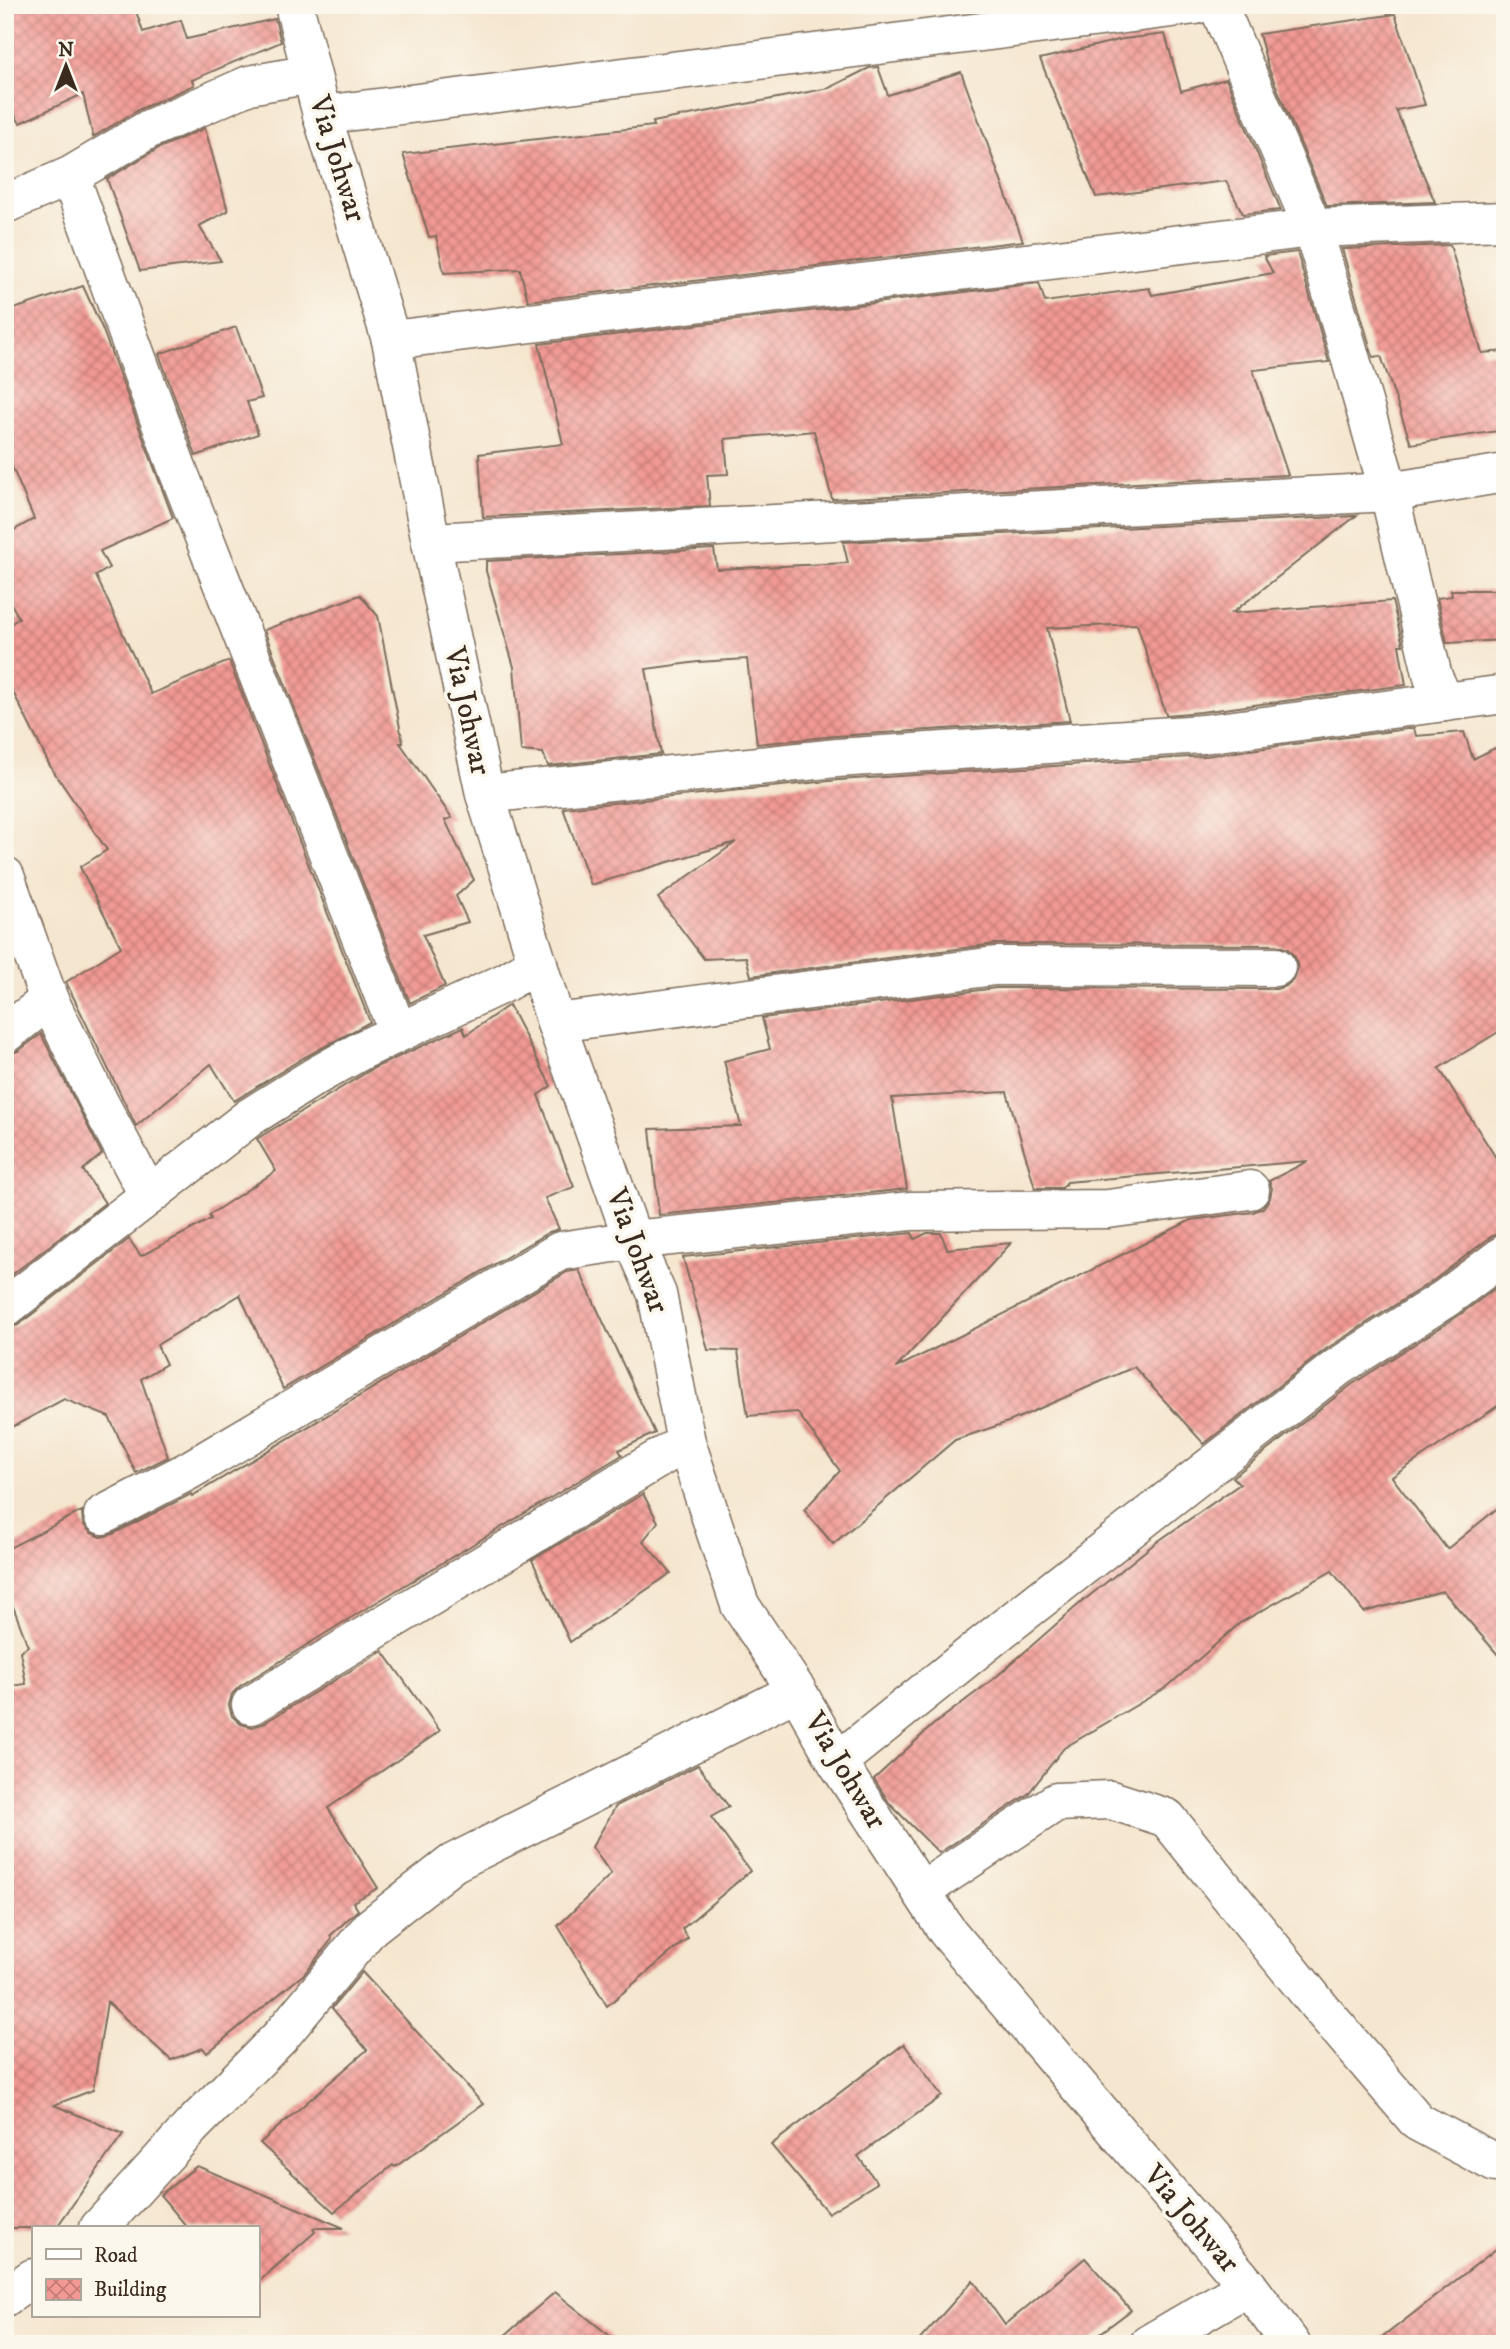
<svg xmlns="http://www.w3.org/2000/svg" width="1510" height="2349" font-family="'IM FELL DW Pica',serif">
	<style>
		.building { fill: url(#building-cross-hatch) }
		.lines { fill: none; stroke-linecap: round; stroke-linejoin: round }
		.minor-casing { stroke: #7c6c5c; stroke-width: 41 }
		.minor { stroke: #fff; stroke-width: 38 }
		.labels { text-anchor: middle; dominant-baseline: central; stroke-width: 7; stroke-linejoin: round; paint-order: stroke }
		.street-label { font-size: 30px; fill: #3b2a1e; stroke: #fbf7ec }
	</style>
	<defs>
		<pattern id="building-cross-hatch" width="8" height="8" patternUnits="userSpaceOnUse" patternTransform="scale(1.75)"><rect width="8" height="8" fill="#f29994"/><path d="M0 0l8 8M0 8l8-8" fill="none" stroke="#c57d78"/></pattern>
	</defs>
	<rect width="100%" height="100%" fill="#fbf7ec"/>
	<filter id="ink" filterUnits="userSpaceOnUse"><feTurbulence type="fractalNoise" baseFrequency=".0143" numOctaves="2"/><feDisplacementMap in="SourceGraphic" scale="14" xChannelSelector="R" yChannelSelector="G"/><feConvolveMatrix kernelMatrix="1 2 1 2 8 2 1 2 1" color-interpolation-filters="sRGB"/></filter>
	<filter id="wash" filterUnits="userSpaceOnUse"><feTurbulence type="fractalNoise" baseFrequency=".00686" numOctaves="4" result="noise"/><feDisplacementMap in="SourceGraphic" scale="28" xChannelSelector="R" yChannelSelector="G"/><feGaussianBlur stdDeviation="1.57" result="paint"/><feColorMatrix in="noise" values="0 0 0 0 0 0 0 0 0 0 0 0 0 0 0 0 0 1.4 0 .05"/><feComposite in="paint" operator="in"/></filter>
	<g filter="url(#wash)">
		<rect width="100%" height="100%" fill="#f5e6cf"/>
		<g id="blocks">
			<g class="building">
				<path d="M5 5H134L143 32 181 20 187 39 275 19 281 42 192 80 194 85 140 109 93 137 83 94 20 123 5 101Z"/>
				<path d="M1395 14 1425 105 1396 110 1435 202 1327 206 1268 67 1259 34Z"/>
				<path d="M1165 34 1181 91 1226 79 1281 210 1243 214 1226 181 1096 197 1040 59 1123 39Z"/>
				<path d="M878 67 888 95 961 72 1023 241 528 301 520 269 444 273 436 236 429 237 403 154 654 126 653 122 829 88 869 68Z"/>
				<path d="M205 128 228 211 199 226 221 261 140 271 107 179 159 148Z"/>
				<path d="M1450 245 1482 353 1505 351V430L1411 444 1381 356 1373 357 1342 249Z"/>
				<path d="M1297 252 1329 362 1253 370 1288 475 832 499 814 431 725 439 728 474 707 475 710 506 483 517 479 454 563 444 539 344 1039 283 1045 302 1149 288 1152 295 1273 273 1264 256Z"/>
				<path d="M83 286 102 328 173 518 100 551 109 568 96 576 151 694 229 661 370 1022 303 1058 234 1101 211 1064 136 1126 66 982 121 947 80 867 107 850 50 766 5 676V628L19 618 5 593V535L34 519 5 450V312Z"/>
				<path d="M236 327 262 398 247 402 258 434 196 456 159 354Z"/>
				<path d="M1356 516 1232 613 1392 601 1403 645H1399L1406 685 1201 712 1166 715 1137 624 1047 628 1070 721 836 736 757 744 747 659 698 662 646 669 661 754 548 766 543 753 521 751 514 667 486 571V561L714 549 717 569 848 563 843 542Z"/>
				<path d="M1451 590H1505V640L1447 643 1437 598 1452 596Z"/>
				<path d="M360 595 378 616 403 743H400L452 818 445 820 474 880 456 896 468 922 423 935 445 986 410 1003 264 630Z"/>
				<path d="M1414 728 1416 736 1464 732 1473 759 1505 743V1028L1439 1068 1505 1172V1233L1492 1236 1434 1280 1326 1349 1204 1444 1134 1367 1011 1421 955 1440 833 1544 804 1510 840 1471 797 1412 748 1416 738 1351 708 1350 683 1257 912 1233 915 1239 927 1233H941L947 1249 1011 1243 896 1368 1191 1220 1253 1212 1263 1208 1270 1198 1272 1188 1269 1181 1308 1161 1067 1182 1062 1188H1035L1007 1092 892 1098 907 1189 659 1215 650 1129 741 1126 724 1061 770 1049 762 1018 996 988 1276 989 1286 986 1294 979 1298 968 1295 957 1288 949 1276 945 995 944 751 976 746 957 704 959 658 898 736 842 591 885 563 808 839 780 1205 756Z"/>
				<path d="M509 1005 551 1086 538 1095 574 1187 545 1198 559 1229 549 1232 283 1389 240 1295 157 1345 166 1364 141 1379 168 1457 136 1473 109 1417 64 1399 5 1431V1329L18 1325 129 1239 141 1256 211 1219 209 1215 276 1171 257 1139 263 1135 374 1068 463 1027 466 1035Z"/>
				<path d="M41 1034 102 1154 83 1170 105 1203 5 1280V1055L18 1051Z"/>
				<path d="M579 1270 655 1433 619 1450 622 1455 357 1614 240 1686 232 1694 229 1705 232 1716 241 1724 252 1727 262 1724 383 1651 440 1731 328 1808 378 1888 353 1902 358 1910 330 1936 332 1939 304 1974 207 2053 203 2048 171 2060 107 2002 93 2090 54 2105 123 2134 56 2228H5V1687L26 1684 20 1651 28 1646 5 1585V1550L82 1511 83 1524 91 1533 101 1537 113 1534 191 1494 192 1496 567 1272Z"/>
				<path d="M1505 1281V1401L1392 1477 1447 1549 1505 1502V1663L1443 1591 1364 1612 1332 1571 1240 1623 1167 1687 1064 1748 1028 1794 939 1853 890 1804 874 1779 933 1725 996 1677 1078 1605 1154 1544 1240 1484 1233 1477 1351 1385 1458 1316Z"/>
				<path d="M643 1494 658 1522 643 1541 671 1573 570 1642 532 1560Z"/>
				<path d="M698 1765 729 1807 711 1817 750 1871 682 1929 688 1938 607 2006 558 1926 611 1874 592 1847 616 1806Z"/>
				<path d="M362 1972 483 2104 395 2167 393 2165 334 2212 260 2143 367 2050 332 2008Z"/>
				<path d="M904 2044 942 2096 858 2156 877 2183 828 2213 771 2145Z"/>
				<path d="M197 2166 344 2228H313L315 2232 257 2283V2228H188L160 2195Z"/>
				<path d="M1505 2242V2344H1374Z"/>
				<path d="M1085 2258 1131 2310 1086 2344H916L973 2280 1005 2325Z"/>
				<path d="M555 2292 620 2344H495Z"/>
			</g>
		</g>
	</g>
	<g filter="url(#ink)">
		<use href="#blocks" fill-opacity="0" stroke="#7c6c5c" stroke-width="2"/>
		<g class="lines">
			<g class="minor-casing">
				<g id="minor">
					<path d="M294 5 322 115 391 340 431 542 485 794 556 1023 633 1240 657 1294 686 1442 740 1605 797 1691 837 1762 947 1931 1248 2286 1291 2344"/>
					<path d="M1218 5 1313 228 1389 492 1433 677 1445 702 1505 694"/>
					<path d="M322 115 1196 5"/>
					<path d="M70 176 179 473 398 1032"/>
					<path d="M5 204 70 176 149 129 249 85 311 74"/>
					<path d="M391 340 1313 228 1505 221"/>
					<path d="M431 542 1389 492 1505 473"/>
					<path d="M485 794 837 758 1203 734 1445 702"/>
					<path d="M5 876 49 1000"/>
					<path d="M556 1023 995 966 1276 967"/>
					<path d="M5 1034 49 1000 100 1104 149 1196"/>
					<path d="M5 1308 250 1117 314 1077 364 1049 506 982 538 963"/>
					<path d="M103 1515 188 1471 560 1251 633 1240 911 1211 1108 1209 1250 1190"/>
					<path d="M251 1705 686 1442"/>
					<path d="M837 1762 1004 1628 1338 1367 1446 1298 1505 1254"/>
					<path d="M921 1891 1056 1802 1111 1800 1167 1818 1319 2006 1418 2122 1495 2163 1505 2162"/>
					<path d="M99 2228 191 2127 280 2037 371 1927 453 1863 797 1691"/>
					<path d="M5 2297 33 2278"/>
					<path d="M1149 2344 1248 2286"/>
				</g>
			</g>
			<use href="#minor" class="minor"/>
		</g>
	</g>
	<g class="labels">
		<g class="street-label">
			<text transform="translate(337 159) rotate(73)">Via Johwar</text>
			<text transform="translate(467 711) rotate(78)">Via Johwar</text>
			<text transform="translate(637 1251) rotate(70)">Via Johwar</text>
			<text transform="translate(845 1771) rotate(59)">Via Johwar</text>
			<text transform="translate(1191 2219) rotate(50)">Via Johwar</text>
		</g>
	</g>
	<rect width="1510" height="2349" fill="none" stroke="#fbf7ec" stroke-width="28"/>
	<rect x="32" y="2226" width="228" height="91" fill="#fbf7ec" stroke="#aea59a" stroke-width="2"/>
	<rect x="46" y="2249" width="35" height="10" fill="#ffffff" stroke="#aea59a" stroke-width="2"/>
	<text x="94" y="2262" font-size="21" fill="#3b2a1e">Road</text>
	<rect x="46" y="2279" width="35" height="21" fill="url(#building-cross-hatch)" stroke="#aea59a" stroke-width="2"/>
	<text x="94" y="2296" font-size="21" fill="#3b2a1e">Building</text>
	<g transform="translate(66 66)" stroke="#fbf7ec" stroke-width="5" paint-order="stroke">
	<path d="M0-5L12 26L0 18L-12 26Z" fill="#3b2a1e"/>
	<text y="-10" font-size="19" font-weight="bold" text-anchor="middle" fill="#3b2a1e">N</text>
	</g>
</svg>
